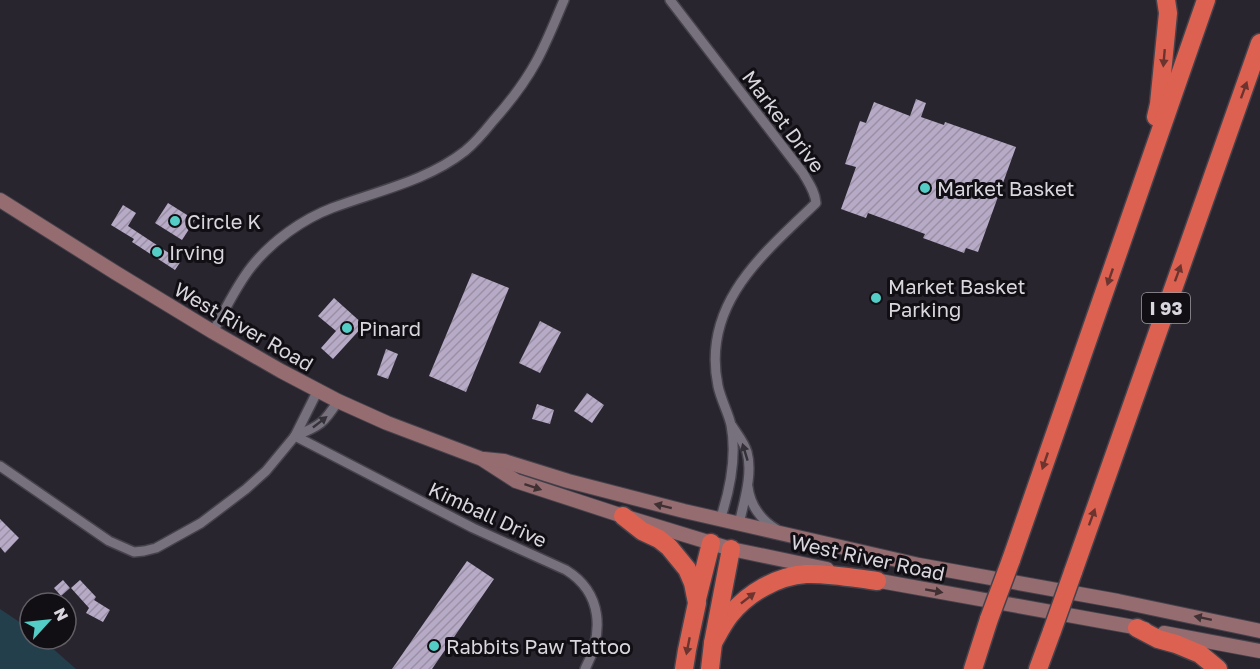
<svg xmlns="http://www.w3.org/2000/svg" width="1260" height="669" font-family="'Golos Text',sans-serif">
	<style>
		.water { fill: #233f4c }
		.building { fill: url(#building-hatch) }
		.lines { fill: none; stroke-linecap: round; stroke-linejoin: round }
		.minor-casing { stroke: #46424b; stroke-width: 12 }
		.secondary-casing { stroke: #46424b; stroke-width: 16 }
		.motorway-casing { stroke: #46424b; stroke-width: 21 }
		.minor { stroke: #77717e; stroke-width: 9 }
		.secondary { stroke: #956c70; stroke-width: 14 }
		.motorway { stroke: #dc6150; stroke-width: 18 }
		.motorway-bridge-casing { stroke: #46424b; stroke-width: 21; stroke-linecap: butt }
		.motorway-bridge { stroke: #dc6150; stroke-width: 18 }
		.oneway { fill: #6c342f }
		.oneway2 { fill: #353139 }
		.oneway3 { fill: #3f3034 }
		.poi-dot { fill: #54cdc7; stroke: #110f14; stroke-width: 2 }
		.labels { text-anchor: middle; dominant-baseline: central; stroke-width: 6; stroke-linejoin: round; paint-order: stroke }
		.shield { fill: #110f14; stroke: #9d9aa1; stroke-width: 1.5 }
		.shield-label { font-size: 18px; font-weight: bold; fill: #d9d6de }
		.street-label { font-size: 20px; fill: #d9d6de; stroke: #110f14 }
		.poi-label { font-size: 20px; fill: #d9d6de; stroke: #110f14; text-anchor: start }
	</style>
	<defs>
		<pattern id="building-hatch" width="6" height="6" patternUnits="userSpaceOnUse" patternTransform="scale(1.5)"><rect width="6" height="6" fill="#b6aac6"/><path d="M-1 1l2-2M0 6l6-6M5 7l2-2" fill="none" stroke="#9990a5"/></pattern>
	</defs>
	<rect width="100%" height="100%" fill="#29252f"/>
	<path class="water" d="M0 609 30 629V639H42L76 669H0Z"/>
	<g class="building">
		<path d="M916 99 926 103 921 117 944 125 945 122 1016 147 978 252 966 248 964 253 923 238 925 234 868 213 866 218 841 209 856 167 845 164 860 121 866 123 874 102 910 116Z"/>
		<path d="M168 203 195 220 182 240 155 223Z"/>
		<path d="M123 205 136 213 128 226 181 261 175 270 132 242 134 239 111 225Z"/>
		<path d="M472 273 509 288 466 392 429 376Z"/>
		<path d="M334 298 364 325 333 359 321 348 336 331 318 316Z"/>
		<path d="M540 321 561 332 540 373 519 363Z"/>
		<path d="M386 349 398 354 388 379 377 375Z"/>
		<path d="M587 393 604 405 592 423 574 411Z"/>
		<path d="M537 404 554 410 550 424 532 419Z"/>
		<path d="M0 519 19 538 5 553 0 547Z"/>
		<path d="M467 561 494 579 432 669H392Z"/>
		<path d="M63 580 70 588 61 596 54 588Z"/>
		<path d="M80 580 96 597 94 600 110 610 103 622 86 613 89 608 71 588Z"/>
	</g>
	<g class="lines">
		<g class="minor-casing">
			<g id="minor">
				<path d="M670 0 803 173C808 182 815 191 816 203 763 254 701 304 718 386 721 400 728 412 731 425 737 456 730 490 720 520"/>
				<path d="M213 332C225 310 236 286 252 266 272 241 303 219 332 208 377 191 427 181 465 151 476 142 485 131 493 121 509 103 524 84 536 62 547 42 555 21 564 0"/>
				<path d="M732 426C737 434 744 442 747 452 753 474 744 501 739 524"/>
				<path d="M295 436 473 528 566 570C603 593 604 633 585 669"/>
				<path d="M295 436C320 426 324 423 338 401"/>
				<path d="M0 466 109 541 134 552 144 551 156 548 201 523 246 489 266 471 295 436 318 390"/>
				<path d="M748 487C750 505 761 520 776 529"/>
			</g>
		</g>
		<g class="secondary-casing">
			<g id="secondary">
				<path d="M0 200 116 273 213 332 281 371 338 401 387 423 482 459 516 481 623 516 731 549 827 569"/>
				<path d="M484 459 504 461 568 481 684 511 919 565 1118 601 1260 631"/>
				<path d="M869 579 1145 629"/>
				<path d="M1164 633 1260 651"/>
			</g>
		</g>
		<g class="motorway-casing">
			<g id="motorway">
				<path d="M1156 117 1159 104 1168 13 1166 0"/>
				<path d="M623 516 642 531 659 539 669 547 687 569 693 583 697 603 687 650 684 669"/>
				<path d="M1011 560 1206 0"/>
				<path d="M1073 572 1260 43"/>
				<path d="M697 599 711 543"/>
				<path d="M1137 628 1158 639 1176 644 1200 654 1218 669"/>
				<path d="M713 643C718 634 723 624 730 615 748 593 777 576 806 574 829 573 854 578 877 581"/>
				<path d="M710 669 713 643 731 549"/>
				<path d="M973 669 989 619"/>
				<path d="M1038 669 1052 631"/>
			</g>
		</g>
		<use href="#minor" class="minor"/>
		<use href="#secondary" class="secondary"/>
		<use href="#motorway" class="motorway"/>
		<g class="motorway-bridge-casing">
			<g id="motorway-bridge">
				<path d="M989 619 1011 560"/>
				<path d="M1052 631 1073 572"/>
			</g>
		</g>
		<use href="#motorway-bridge" class="motorway-bridge"/>
	</g>
	<defs><path id="oneway-solid" d="M-6-.8H1V-3.2L6.5 0L1 3.2V.8H-6Z" transform="scale(1.5)"/></defs>
	<g class="oneway">
		<use href="#oneway-solid" transform="translate(1164 58) rotate(95)"/>
		<use href="#oneway-solid" transform="translate(1244 90) rotate(-70)"/>
		<use href="#oneway-solid" transform="translate(1178 273) rotate(-70)"/>
		<use href="#oneway-solid" transform="translate(1110 277) rotate(109)"/>
		<use href="#oneway-solid" transform="translate(1045 461) rotate(109)"/>
		<use href="#oneway-solid" transform="translate(1092 517) rotate(-70)"/>
		<use href="#oneway-solid" transform="translate(748 598) rotate(-38)"/>
		<use href="#oneway-solid" transform="translate(688 646) rotate(101)"/>
	</g>
	<g class="oneway2">
		<use href="#oneway-solid" transform="translate(320 422) rotate(-38)"/>
		<use href="#oneway-solid" transform="translate(745 452) rotate(-107)"/>
	</g>
	<g class="oneway3">
		<use href="#oneway-solid" transform="translate(533 487) rotate(18)"/>
		<use href="#oneway-solid" transform="translate(663 506) rotate(-166)"/>
		<use href="#oneway-solid" transform="translate(934 591) rotate(10)"/>
		<use href="#oneway-solid" transform="translate(1203 618) rotate(-168)"/>
	</g>
	<g class="poi-dot">
		<circle cx="925" cy="188" r="6"/>
		<circle cx="175" cy="221" r="6"/>
		<circle cx="157" cy="252" r="6"/>
		<circle cx="876" cy="298" r="6"/>
		<circle cx="347" cy="328" r="6"/>
		<circle cx="434" cy="646" r="6"/>
	</g>
	<g class="labels">
		<rect class="shield" x="1142" y="293" width="48" height="30" rx="4.5"/>
		<g class="shield-label">
			<text x="1166" y="308">I 93</text>
		</g>
		<g class="street-label">
			<text transform="translate(784 121) rotate(53)">Market Drive</text>
			<text transform="translate(244 326) rotate(30)">West River Road</text>
			<text transform="translate(488 514) rotate(25)">Kimball Drive</text>
			<text transform="translate(868 557) rotate(12)">West River Road</text>
		</g>
		<g class="poi-label">
			<text x="937" y="188">Market Basket</text>
			<text x="187" y="221">Circle K</text>
			<text x="169" y="252">Irving</text>
			<text x="888" y="286">Market Basket<tspan x="888" dy="23">Parking</tspan></text>
			<text x="359" y="328">Pinard</text>
			<text x="446" y="646">Rabbits Paw Tattoo</text>
		</g>
	</g>
	<g transform="translate(48 621) rotate(63)"><circle r="28" fill="#110f14" stroke="#615f65" stroke-width="1.5"/>
	<path d="M0-4.5L10 22L0 15L-10 22Z" fill="#54cdc7"/>
	<text y="-9" font-size="16" font-weight="bold" text-anchor="middle" fill="#d9d6de">N</text>
	</g>
</svg>
